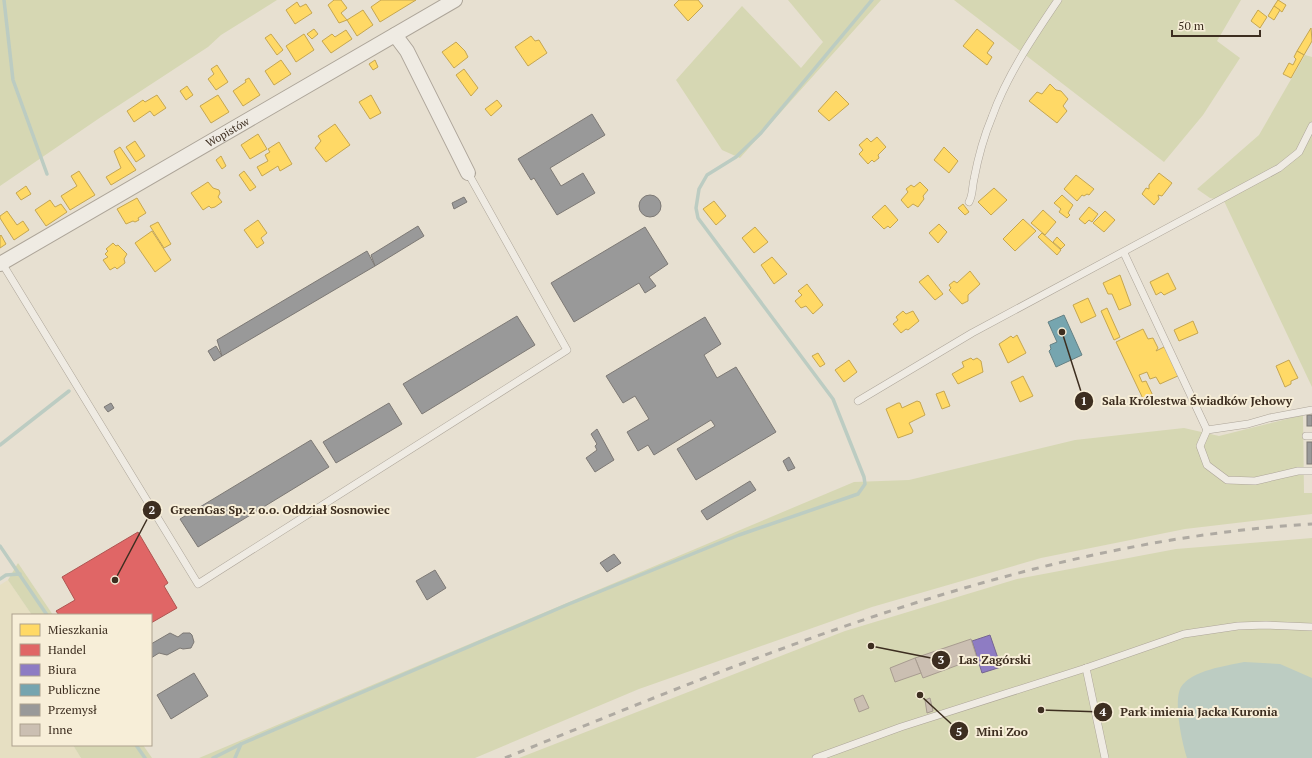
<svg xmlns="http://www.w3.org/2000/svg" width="1312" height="758" font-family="'PT Serif',serif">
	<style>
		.farmland { fill: #e6dfc2 }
		.green { fill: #d6d7b3 }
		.water { fill: #bcccc2 }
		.homes { fill: #ffd966; stroke: #c5a651 }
		.shops { fill: #e06666; stroke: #af5551 }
		.offices { fill: #8e7cc3; stroke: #766592 }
		.public { fill: #76a5af; stroke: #658184 }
		.industry { fill: #999; stroke: #7d7975 }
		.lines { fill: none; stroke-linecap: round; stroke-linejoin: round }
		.stream { stroke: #bcccc2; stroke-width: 3.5 }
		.building { fill: #cbbfb2; stroke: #a89c90 }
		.service-casing { stroke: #ada599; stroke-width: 8 }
		.minor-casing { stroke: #ada599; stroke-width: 16 }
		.service { stroke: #efebe3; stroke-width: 7 }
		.minor { stroke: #efebe3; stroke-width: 14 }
		.rail { stroke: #afaaa2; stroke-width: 3; stroke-dasharray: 7 7; stroke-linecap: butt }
		.labels { text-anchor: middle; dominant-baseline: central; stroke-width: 4; stroke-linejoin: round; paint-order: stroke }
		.street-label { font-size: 11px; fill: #3d2e20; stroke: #f7eed8 }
		.leader { fill: none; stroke: #3d2e20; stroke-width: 1.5 }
		.callout-dot { fill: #3d2e20; stroke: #f7eed8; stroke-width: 1.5 }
		.mark-label { font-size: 12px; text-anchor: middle; font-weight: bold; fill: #fff }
		.callout-label { font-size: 12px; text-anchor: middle; font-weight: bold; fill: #3d2e20; stroke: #f7eed8; stroke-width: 4; stroke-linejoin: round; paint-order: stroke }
	</style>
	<rect width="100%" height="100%" fill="#e7e0d1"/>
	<path class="farmland" d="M8 580 32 615H13V745H73L81 758H0V585Z"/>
	<g class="green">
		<path d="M0 0H277L221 35 208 47 101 117 0 186Z"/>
		<path d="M788 0H881L740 158 722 150 676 80 742 6 801 68 823 42Z"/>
		<path d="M954 0H1241L1217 41 1240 58 1203 115 1164 162Z"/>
		<path d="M1305 55 1312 57V387L1224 201 1210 198 1197 189 1259 135Z"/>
		<path d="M1303 415 1304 493H1312V514L1185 529 1041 558 872 607 639 689 475 758H199L854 482 909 480 1075 440 1184 428 1219 436Z"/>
		<path d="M1312 538V758H519L845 631 1017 579 1176 549Z"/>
		<path d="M18 563 53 615H32L8 580Z"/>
		<path d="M73 745H143L152 758H81Z"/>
	</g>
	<path class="water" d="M1244 662 1280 664 1312 678V758H1187C1182 743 1173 701 1181 687 1192 670 1226 666 1244 662Z"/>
	<g class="homes">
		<path d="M334 0H341L347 8 341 13 347 20 339 23 328 5Z"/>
		<path d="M381 0H416L380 22 371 7Z"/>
		<path d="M679 0H698L703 6 688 21 674 5Z"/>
		<path d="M1278 0 1286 5 1282 12 1274 6Z"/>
		<path d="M297 2 300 7 306 4 312 13 295 24 286 10Z"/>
		<path d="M1274 6 1280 10 1274 20 1268 16Z"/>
		<path d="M363 10 373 25 357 36 347 20Z"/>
		<path d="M1258 10 1267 17 1260 28 1251 21Z"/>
		<path d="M1311 28 1312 41 1304 55 1297 51Z"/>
		<path d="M314 29 318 34 312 39 307 34Z"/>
		<path d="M977 29 994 43 987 53 992 57 987 65 963 46Z"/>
		<path d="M346 30 352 39 331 53 322 41 332 34 335 37Z"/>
		<path d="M271 34 283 50 277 55 265 38Z"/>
		<path d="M304 34 314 50 296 62 286 46Z"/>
		<path d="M531 36 535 41 539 40 547 53 528 66 515 47Z"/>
		<path d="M456 42 465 51 468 57 454 68 442 52Z"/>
		<path d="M1297 51 1304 55 1291 78 1283 74 1289 63 1293 65 1296 59 1294 57Z"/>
		<path d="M281 60 291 74 274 85 265 71Z"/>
		<path d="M375 60 378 67 373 70 369 64Z"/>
		<path d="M217 65 228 82 216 90 208 79 214 74 211 69Z"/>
		<path d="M464 69 478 88 471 96 456 75Z"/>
		<path d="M249 78 260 95 243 106 233 91 246 82 245 80Z"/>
		<path d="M1050 84 1056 90 1061 91 1068 99 1063 106 1067 111 1057 123 1029 101 1037 92 1042 94Z"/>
		<path d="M187 86 193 95 186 100 180 91Z"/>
		<path d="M836 91 849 104 829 121 818 111Z"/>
		<path d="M157 95 166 108 154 116 150 111 134 122 127 111 143 100 145 102Z"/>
		<path d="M218 95 229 112 211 123 200 106Z"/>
		<path d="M371 95 381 113 370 119 359 102Z"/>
		<path d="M497 100 502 106 491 116 485 109Z"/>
		<path d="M335 124 350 145 326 162 315 148 321 141 318 136Z"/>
		<path d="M258 134 267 149 250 159 241 145Z"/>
		<path d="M877 137 886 147 878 155 879 158 874 162 872 160 868 164 859 154 863 150 859 145 867 138 871 142Z"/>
		<path d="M135 141 145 156 136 162 126 147Z"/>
		<path d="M279 142 292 164 280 171 278 166 262 176 257 167 268 161 265 155 270 152 268 149Z"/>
		<path d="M120 147 136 170 111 185 106 177 121 168 114 151Z"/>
		<path d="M944 147 958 161 949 173 934 160Z"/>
		<path d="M221 156 226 166 222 169 216 160Z"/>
		<path d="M79 171 95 195 70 210 61 196 77 186 71 176Z"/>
		<path d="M244 171 256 187 250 191 239 175Z"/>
		<path d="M1159 173 1172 183 1162 196 1158 195 1159 199 1154 205 1142 194 1146 188 1149 189V185Z"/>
		<path d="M1076 175 1094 189 1089 195 1087 194 1084 196 1082 195 1077 201 1064 189Z"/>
		<path d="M208 182 213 188 219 190 220 193 218 197 222 202 215 207 211 208 209 206 203 210 191 193Z"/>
		<path d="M920 182 928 190 923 196 924 199 918 207 913 204 908 208 901 200 908 192 906 189 911 185 914 187Z"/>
		<path d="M26 186 31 194 21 200 16 193Z"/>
		<path d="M994 188 1007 200 991 215 978 202Z"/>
		<path d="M1062 195 1073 205 1068 213 1070 215 1067 218 1059 212 1061 209 1054 203Z"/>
		<path d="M137 198 146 213 138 218 139 220 135 222 133 221 126 224 117 209Z"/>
		<path d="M50 200 55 207 61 204 67 212 46 226 35 210Z"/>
		<path d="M714 201 726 216 716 225 703 209Z"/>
		<path d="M963 204 969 212 965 215 958 208Z"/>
		<path d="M885 205 898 220 890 228 888 226 884 229 872 217Z"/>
		<path d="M1089 207 1098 214 1092 222 1089 220 1085 224 1079 219Z"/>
		<path d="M1043 210 1056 222 1045 235 1031 223Z"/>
		<path d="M7 211 17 225 23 221 29 230 14 240 0 218V216Z"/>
		<path d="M1105 211 1115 220 1104 232 1093 223Z"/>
		<path d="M1023 219 1036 231 1015 251 1003 239Z"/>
		<path d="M258 220 267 233 261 238 264 243 257 248 244 230Z"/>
		<path d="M158 222 171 244 164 248 150 226Z"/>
		<path d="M939 224 947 232 938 243 929 233Z"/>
		<path d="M755 227 768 242 754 253 742 238Z"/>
		<path d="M152 231 171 260 155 272 135 243Z"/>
		<path d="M1042 233 1061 250 1057 255 1038 237Z"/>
		<path d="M1 235 6 244 0 248V236Z"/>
		<path d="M1057 237 1065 245 1061 249 1053 242Z"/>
		<path d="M113 243 116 246 118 245 127 254 124 259 125 263 117 269 115 267 110 270 103 260 108 257 105 254 108 251 106 249Z"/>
		<path d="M772 257 787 274 774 284 761 265Z"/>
		<path d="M970 271 980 284 968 295V301L962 304 949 290 951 288 949 285 954 281 957 283Z"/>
		<path d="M1168 273 1176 289 1164 295 1161 292 1156 295 1150 282Z"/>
		<path d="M928 275 943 294 935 300 919 282Z"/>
		<path d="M1120 275 1131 305 1119 310 1112 294H1108L1103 283Z"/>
		<path d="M807 284 823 305 813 314 806 306 801 308 795 301 802 295 798 291Z"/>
		<path d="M1088 298 1096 316 1081 323 1073 305Z"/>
		<path d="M1107 308 1120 337 1114 340 1101 311Z"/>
		<path d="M903 311 906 314 913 311 919 321 908 330 906 329 901 333 893 324 898 320 896 317Z"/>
		<path d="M1193 321 1198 333 1179 341 1174 330Z"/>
		<path d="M1143 329 1148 339 1153 338 1158 348 1156 351 1166 346 1180 375 1160 384 1156 377 1150 379 1147 372 1139 375 1142 382 1146 381 1154 398 1145 403 1116 342Z"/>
		<path d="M1017 335 1026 353 1008 363 999 344 1011 336 1013 338Z"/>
		<path d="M818 353 825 364 820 367 812 356Z"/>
		<path d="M971 358 973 360 977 358 981 361 983 372 958 384 952 374 964 367 962 362Z"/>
		<path d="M849 360 857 372 844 382 835 370Z"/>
		<path d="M1289 360 1298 378 1291 381V384L1285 387 1276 366Z"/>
		<path d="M1023 376 1033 396 1020 402 1011 382Z"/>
		<path d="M944 391 950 406 942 409 936 394Z"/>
		<path d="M917 401 920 402 925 415 909 423 913 431 912 433 898 438 886 409 898 403H900L902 408Z"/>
	</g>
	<path class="shops" d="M138 532 168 583 164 586 177 608 151 623V615H59L56 611 75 600 62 577Z"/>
	<path class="offices" d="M990 635 1001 667 982 673 972 641Z"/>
	<path class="public" d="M1064 315 1082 355 1056 367 1049 351 1051 349 1050 345 1057 342 1048 322Z"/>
	<g class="industry">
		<path d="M592 114 605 135 550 168 561 186 583 173 595 193 557 215 534 178 531 180 518 159Z"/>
		<circle cx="650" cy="206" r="11"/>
		<path d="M464 197 467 202 454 209 452 203Z"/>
		<path d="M418 226 424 236 375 266 371 255Z"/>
		<path d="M645 227 668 264 649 277 656 286 645 293 639 283 574 322 551 283Z"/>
		<path d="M367 251 375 266 222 356 217 340Z"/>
		<path d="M517 316 535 345 422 414 403 384Z"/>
		<path d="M705 317 721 344 704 355 717 378 736 367 776 432 696 480 677 449 715 426 711 420 654 455 648 445 638 451 627 432 649 419 635 396 623 403 606 376Z"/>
		<path d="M216 346 222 356 214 361 208 351Z"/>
		<path d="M111 403 114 408 108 412 104 407Z"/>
		<path d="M389 403 402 424 336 463 323 442Z"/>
		<rect x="1307" y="415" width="5" height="11"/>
		<path d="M597 429 614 460 595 472 586 458 597 450 595 446 597 444 591 434Z"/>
		<path d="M311 440 329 467 198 547 180 519Z"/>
		<rect x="1307" y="442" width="5" height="22"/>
		<path d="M789 457 795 468 788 471 783 461Z"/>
		<path d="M750 481 756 490 707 520 701 511Z"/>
		<path d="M614 554 621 563 607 572 600 563Z"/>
		<path d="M435 570 446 588 427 600 416 581Z"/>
		<path d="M170 633 178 637 183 633H190L192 635 194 642 191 648 183 649 180 648 167 655 159 653 151 658V644Z"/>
		<path d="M194 673 208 696 171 719 157 695Z"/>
	</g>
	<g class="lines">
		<g class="stream">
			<path d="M4 0 13 80 47 174"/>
			<path d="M0 445 69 391"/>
			<path d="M0 546 47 615"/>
			<path d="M0 579 6 575 20 574"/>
			<path d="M136 745 145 758"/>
			<path d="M213 758 241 744 569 604 739 535 858 494 865 484 864 477 833 399 698 218 696 208 699 189 707 175 736 157 761 133 872 0"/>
			<path d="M235 758 241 744"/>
		</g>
	</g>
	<g class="building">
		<path d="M971 639 977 658 923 678 915 658Z"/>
		<path d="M915 658 921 673 895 682 890 668Z"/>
		<path d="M863 695 869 708 859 712 854 699Z"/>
		<path d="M930 698 933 711 927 713 925 700Z"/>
	</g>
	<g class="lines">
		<g class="service-casing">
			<g id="service">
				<path d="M969 202C973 195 972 187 974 179 978 158 984 136 992 117 1007 75 1033 37 1058 0"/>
				<path d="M1124 253 1207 430"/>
				<path d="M2 263 198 584 567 350 468 173"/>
				<path d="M858 401 972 333 1279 168 1299 152 1312 126"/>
				<path d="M1312 410 1269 418 1248 424 1207 430 1200 446 1207 465 1227 480 1255 481 1298 471H1312"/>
				<path d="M1306 436H1312"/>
				<path d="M1086 668 1105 758"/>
				<path d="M816 758 901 727 1086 668 1184 634 1238 626 1266 625 1312 627"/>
			</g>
		</g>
		<g class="minor-casing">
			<g id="minor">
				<path d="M395 35 407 51 468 173"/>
				<path id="s1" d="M0 264 455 0"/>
			</g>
		</g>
		<use href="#service" class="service"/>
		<use href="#minor" class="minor"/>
		<path class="rail" d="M505 758C764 653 1029 541 1312 524"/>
	</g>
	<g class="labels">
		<g class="street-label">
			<text stroke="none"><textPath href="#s1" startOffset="263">Wopistów</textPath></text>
		</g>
	</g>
	<path class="leader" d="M1062 332L1084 401M115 580L152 510M871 646L941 660M1041 710L1103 712M920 695L959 731"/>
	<g class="callout-dot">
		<circle cx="1062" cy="332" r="4"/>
		<circle cx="115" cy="580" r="4"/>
		<circle cx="871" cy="646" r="4"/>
		<circle cx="1041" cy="710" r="4"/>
		<circle cx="920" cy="695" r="4"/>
		<circle cx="1084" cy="401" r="10"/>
		<circle cx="152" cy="510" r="10"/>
		<circle cx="941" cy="660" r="10"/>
		<circle cx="1103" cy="712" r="10"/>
		<circle cx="959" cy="731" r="10"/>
	</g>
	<g class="mark-label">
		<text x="1084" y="405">1</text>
		<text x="152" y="514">2</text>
		<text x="941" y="664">3</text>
		<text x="1103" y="716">4</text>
		<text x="959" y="736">5</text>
	</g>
	<g class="callout-label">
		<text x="1197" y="405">Sala Królestwa Świadków Jehowy</text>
		<text x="280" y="514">GreenGas Sp. z o.o. Oddział Sosnowiec</text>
		<text x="995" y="664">Las Zagórski</text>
		<text x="1199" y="716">Park imienia Jacka Kuronia</text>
		<text x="1002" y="736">Mini Zoo</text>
	</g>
	<rect x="12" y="614" width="140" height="132" fill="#f7eed8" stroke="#ada18e"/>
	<rect x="20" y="624" width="20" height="12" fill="#ffd966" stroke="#ada18e"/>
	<text x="48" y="634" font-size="12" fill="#3d2e20">Mieszkania</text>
	<rect x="20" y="644" width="20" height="12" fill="#e06666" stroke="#ada18e"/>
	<text x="48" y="654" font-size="12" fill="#3d2e20">Handel</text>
	<rect x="20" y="664" width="20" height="12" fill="#8e7cc3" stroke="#ada18e"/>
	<text x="48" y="674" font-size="12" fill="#3d2e20">Biura</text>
	<rect x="20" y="684" width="20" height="12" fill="#76a5af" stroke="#ada18e"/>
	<text x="48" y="694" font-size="12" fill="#3d2e20">Publiczne</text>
	<rect x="20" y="704" width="20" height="12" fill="#999999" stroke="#ada18e"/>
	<text x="48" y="714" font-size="12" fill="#3d2e20">Przemysł</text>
	<rect x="20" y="724" width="20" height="12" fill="#cbbfb2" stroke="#ada18e"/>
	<text x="48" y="734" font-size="12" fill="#3d2e20">Inne</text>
	<path d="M1172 30v6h88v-6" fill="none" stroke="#3d2e20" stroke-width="2"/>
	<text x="1178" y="30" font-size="12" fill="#3d2e20" stroke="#f7eed8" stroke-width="3" paint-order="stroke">50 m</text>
</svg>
